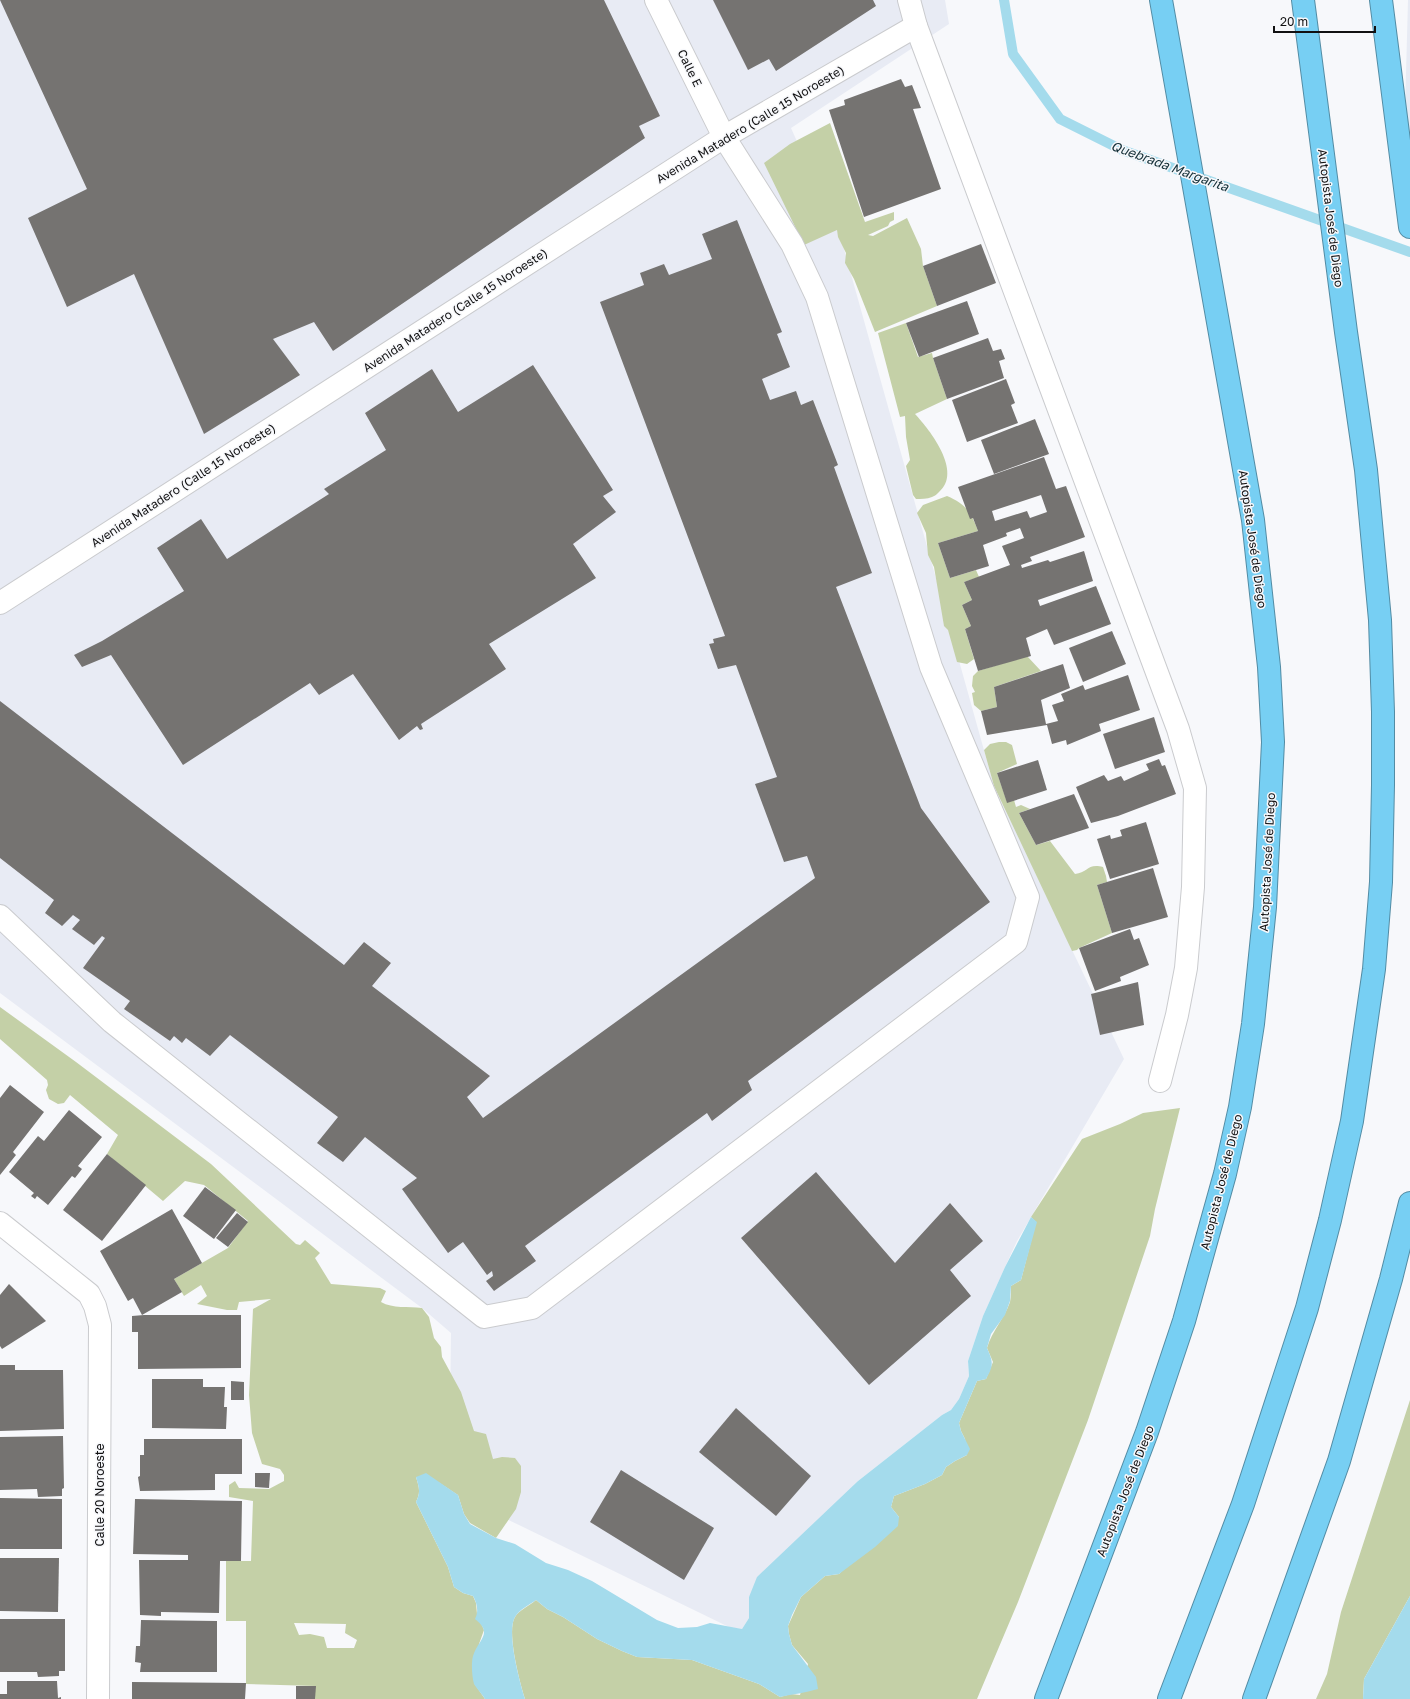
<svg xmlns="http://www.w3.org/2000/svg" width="1410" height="1699" font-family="'Golos Text',sans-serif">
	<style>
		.built { fill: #e8ebf4 }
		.green { fill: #c4d0a7; fill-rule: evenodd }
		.water { fill: #a4dbec }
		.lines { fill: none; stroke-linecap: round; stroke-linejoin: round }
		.stream { stroke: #a4dbec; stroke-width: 10 }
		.building { fill: #757371; fill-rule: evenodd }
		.minor-casing { stroke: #cacbce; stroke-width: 24 }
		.highway-casing { stroke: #538ca4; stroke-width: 24 }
		.minor { stroke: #fff; stroke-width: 22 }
		.highway { stroke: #77cff3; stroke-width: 22 }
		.labels { text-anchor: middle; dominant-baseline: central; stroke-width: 3; stroke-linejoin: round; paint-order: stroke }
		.street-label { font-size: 12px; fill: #111112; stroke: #f7f8fb }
		.water-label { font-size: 13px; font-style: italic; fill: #143038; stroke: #f7f8fb }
	</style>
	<rect width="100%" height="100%" fill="#f7f8fb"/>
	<g class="built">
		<path d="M0 0H945L949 24 791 128 842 242 994 786 1124 1059 1017 1241 1005 1267 983 1316 968 1361 969 1376 959 1399 951 1410 942 1415 858 1481 749 1597V1618L742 1629 731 1628 449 1491 451 1333 422 1308 0 993Z"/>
		<path d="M1408 0H1410V185L1403 183Z"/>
	</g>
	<g class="green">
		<path d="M830 123 865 222 894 212V220L890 222 888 226 868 235 873 236 907 218 921 249 923 266 937 306 875 332 854 279 845 263 846 253 838 237 837 230 804 245 764 163 790 144Z"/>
		<path d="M906 323 918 357 932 353 933 358 947 399 915 414C930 430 963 472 939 492 937 494 935 496 932 497 927 499 921 499 916 499L913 495 906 466 910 460 906 437 905 416 900 417 878 333Z"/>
		<path d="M947 496C966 504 971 512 978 531L938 543 950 578 976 570 979 577 964 582 972 600 962 605 971 626 965 629 974 659 967 664 957 662 948 630 944 626 934 567 928 555 926 533 917 513 923 505Z"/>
		<path d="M1027 656 1041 671 994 687 997 707 981 711 974 705 972 693 975 692 972 686 973 676 978 671Z"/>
		<path d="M999 742H1006L1012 745 1017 764 997 773 1007 802 1014 800 1016 807 1021 805 1030 809 1019 813 1036 845 1050 841 1075 874C1088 873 1087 863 1103 867L1106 876 1107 882 1097 885 1112 933 1079 948 1077 950 1072 951 994 786 984 750 990 744Z"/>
		<path d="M0 1007 76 1062 211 1164 296 1244 300 1245 305 1240 320 1253 315 1258 331 1284 380 1288 386 1291 381 1302C393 1309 408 1306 422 1308L429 1317 434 1338 441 1347 442 1357 461 1392 474 1431 486 1434 493 1459 502 1457 515 1458 521 1466V1492L516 1509 496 1538 470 1523 464 1514 458 1495 438 1482 416 1477C419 1487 421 1492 416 1502L448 1567 454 1587 463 1593 473 1596 476 1603 477 1614 484 1630 479 1644 474 1683 485 1699H315V1686L246 1684V1621H226V1561H251L253 1501 229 1497V1485L235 1481 239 1488 269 1489 284 1481V1475L280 1469 262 1464 252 1433 249 1395 253 1309 271 1299 239 1302 237 1310H227L197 1304 207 1296 201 1285 184 1296 174 1279 228 1248 248 1221 204 1185 185 1181 163 1201 107 1154 118 1135 70 1095 64 1103 58 1104 49 1099 46 1090 48 1085 47 1080 0 1039ZM294 1623 346 1624 345 1633 357 1640 354 1648H327L324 1637 310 1634 299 1635Z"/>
		<path d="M1180 1108 1155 1209 1150 1236 1088 1420 1018 1602 977 1699H525C520 1683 506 1631 515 1617 519 1610 529 1606 536 1600L547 1609 563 1617 597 1639 622 1651 637 1657 692 1660 759 1684 780 1697 791 1694 800 1695 808 1664 792 1645 789 1634 788 1626 801 1597 825 1576 839 1574 899 1517 891 1507 894 1496 925 1484 942 1475 946 1467 955 1461 967 1455 965 1439 961 1431 959 1423 977 1381 986 1379 993 1362 987 1348C992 1331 1004 1319 1010 1302 1011 1297 1011 1291 1011 1286L1021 1280 1036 1222 1031 1217 1082 1139 1120 1124 1143 1113Z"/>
		<path d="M1410 1400V1596L1364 1679 1363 1699H1316L1327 1674 1341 1612Z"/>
	</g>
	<g class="water">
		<path d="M1031 1217 1037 1222 1021 1280 1011 1286 1010 1301 1005 1315 991 1334 987 1348C993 1362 994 1365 986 1379L977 1381 959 1423 961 1431 970 1449 967 1455 955 1461 946 1467 942 1475 925 1484 894 1496 891 1507 899 1517 898 1526 875 1547 839 1574 825 1576 801 1597 792 1615 788 1626 789 1634 792 1645 816 1677 818 1689C805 1693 793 1694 780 1697L759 1684 692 1660 637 1657 622 1651 597 1639 563 1617 547 1609 536 1600C529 1605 519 1610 515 1617 506 1632 520 1683 525 1699H485C482 1694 477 1689 474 1684 472 1677 471 1663 473 1656 478 1639 494 1634 475 1619 479 1611 477 1603 473 1596L463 1593 454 1587 448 1567 416 1502C421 1492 419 1487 416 1477L426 1473 458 1495 464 1514 470 1524 496 1538 515 1544 546 1563 568 1570 592 1581 657 1620 678 1628 697 1627 710 1623 742 1629 749 1618V1597L757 1577 858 1481 942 1415 951 1410 959 1399 969 1376 968 1361 983 1316 1005 1267Z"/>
		<path d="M1410 1596V1699H1363L1364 1679Z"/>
	</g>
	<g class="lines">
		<path class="stream" d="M1004 0 1013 54 1060 119 1122 150 1410 252"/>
	</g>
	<g class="building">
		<path d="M0 0H604L660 116 639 126 645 138 333 351 314 322 273 339 300 375 204 434 134 274 67 307 28 218 87 189Z"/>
		<path d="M713 0H873L876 6 776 71 769 59 748 70Z"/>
		<path d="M901 79 905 87 912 85 921 108 913 109 941 189 864 217 829 110 845 105 844 100Z"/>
		<path d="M737 220 782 332 777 334 790 367 762 379 770 400 796 391 801 405 813 400 838 465 834 467 872 573 836 587 921 808 990 902 748 1081 752 1090 712 1121 707 1113 525 1246 536 1261 494 1291 486 1281 493 1276 492 1271 487 1275 463 1242 448 1253 402 1189 417 1178 365 1137 343 1162 317 1143 338 1117 230 1035 210 1056 186 1038 182 1043 174 1036 170 1041 124 1009 130 1001 83 968 105 938 102 936 94 945 72 929 80 920 73 915 62 926 45 913 54 900 0 858V701L344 965 364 942 391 963 372 986 490 1076 467 1097 483 1118 815 878 807 856 784 862 755 784 777 777 736 665 718 669 709 644 714 643 713 639 725 636 600 302 644 285 640 273 664 264 669 275 712 259 702 234Z"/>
		<path d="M981 244 996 283 937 306 923 266Z"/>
		<path d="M967 301 979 334 919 357 906 323Z"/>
		<path d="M988 338 993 351 1001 349 1005 359 999 361 1004 378 947 399 933 358Z"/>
		<path d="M533 365 613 490 603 496 616 512 573 544 596 578 489 644 506 669 421 724 423 729 420 730 417 726 399 740 353 674 319 695 310 683 183 765 111 655 82 667 74 655 102 641 184 591 157 548 201 519 227 559 329 494 324 489 386 450 365 413 432 369 458 412Z"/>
		<path d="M1006 379 1015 403 1011 405 1018 423 967 442 952 400Z"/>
		<path d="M1035 419 1049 454 994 474 981 440Z"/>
		<path d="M1044 457 1056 489 1066 486 1085 537 1030 557 1032 561 1021 565 1022 568 1048 560 1050 562 1084 551 1093 581 1038 600 1040 606 1096 586 1111 624 1054 645 1047 629 1026 638 1031 656 978 671 965 629 971 626 962 605 972 600 964 582 1010 565 1002 546 1024 538 1020 528 1006 533 1007 536 983 545 989 566 950 578 938 543 978 531 973 518 970 519 958 487ZM1041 495 1047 512 1030 518 1027 511 995 521 992 511Z"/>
		<path d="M1112 631 1126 664 1083 682 1069 648Z"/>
		<path d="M1063 664 1070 688 1041 700 1046 724 1058 721 1052 705 1064 701 1061 694 1083 685 1085 690 1128 675 1140 710 1099 724 1101 731 1067 745 1066 740 1052 744 1047 725 987 735 981 711 997 707 994 687Z"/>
		<path d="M1154 717 1165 752 1115 769 1103 734Z"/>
		<path d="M1159 759 1162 766 1165 765 1176 794 1118 816 1091 823 1076 787 1104 775 1108 781 1121 776 1124 781 1149 770 1146 764Z"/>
		<path d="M1038 760 1047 790 1007 803 997 773Z"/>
		<path d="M1074 794 1089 828 1036 845 1019 813Z"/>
		<path d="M1146 822 1159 864 1110 879 1097 839 1110 835 1111 839 1122 836 1120 830Z"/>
		<path d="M1153 868 1168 917 1112 933 1097 885Z"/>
		<path d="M1130 929 1134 940 1139 938 1149 965 1120 977 1121 981 1095 991 1079 948Z"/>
		<path d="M1138 982 1144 1025 1100 1035 1091 994Z"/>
		<path d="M10 1085 44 1112 13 1152 16 1155 0 1175V1098Z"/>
		<path d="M69 1110 102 1137 78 1166 82 1169 75 1178 72 1176 48 1205 37 1196 35 1199 31 1196 34 1193 9 1172 38 1136 44 1141Z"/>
		<path d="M107 1154 146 1185 102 1241 63 1210Z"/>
		<path d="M816 1172 895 1263 950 1203 983 1241 950 1270 971 1296 869 1385 741 1238Z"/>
		<path d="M205 1187 236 1210 214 1239 183 1216Z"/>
		<path d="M172 1209 202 1263 174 1279 182 1292 142 1315 133 1298 128 1301 100 1251Z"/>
		<path d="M237 1213 248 1222 228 1247 216 1238Z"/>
		<path d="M9 1284 46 1321 2 1349 0 1346V1295Z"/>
		<path d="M144 1315H241V1368L138 1369V1332H132V1316Z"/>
		<path d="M0 1365H15V1370H63L64 1429 0 1431Z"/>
		<path d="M152 1379H203V1387H225L224 1407H227L226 1429 152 1428Z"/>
		<path d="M231 1381 244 1382V1400H231Z"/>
		<path d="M736 1408 811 1476 776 1516 699 1452Z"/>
		<path d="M63 1436 64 1488 62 1489V1496L38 1497 37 1489 0 1490V1437Z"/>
		<path d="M144 1439H242V1474H215V1490L140 1491 138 1477 140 1476V1455H144Z"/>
		<path d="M621 1470 714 1528 684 1580 590 1522Z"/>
		<path d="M255 1473H270L269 1488 255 1487Z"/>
		<path d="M0 1498 62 1499V1549H0Z"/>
		<path d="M135 1499 242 1501 241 1561H220L219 1613 161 1612V1616L140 1615 139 1560H188V1555L133 1554Z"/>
		<path d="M0 1558H59L58 1612 0 1611Z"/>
		<path d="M0 1619H65V1671H59V1676L38 1677 37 1672H0Z"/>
		<path d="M141 1620 217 1621V1672H140L141 1663 135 1662 136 1646H140Z"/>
		<path d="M7 1681H57L58 1698 61 1697V1699H0V1694H7Z"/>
		<path d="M132 1682 246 1683 245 1699H132Z"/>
		<path d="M296 1686H316L315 1699H296Z"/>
	</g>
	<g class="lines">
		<g class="minor-casing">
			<g id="minor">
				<path d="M909 0 916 26 1178 729 1195 788 1193 887 1186 968 1177 1015 1160 1081"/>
				<path d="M0 603 724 137 916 26"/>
				<path d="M0 916 112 1022 484 1317 532 1308 1016 942 1028 897 931 667 817 297 792 244 724 137 656 0"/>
				<path d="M0 1223 89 1294 95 1306 100 1325 98 1699"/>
			</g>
		</g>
		<g class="highway-casing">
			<g id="highway">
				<path d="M1381 0 1410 227"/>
				<path d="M1046 1699 1147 1432 1184 1321 1225 1174 1240 1107 1253 1024 1265 907 1273 742 1269 667 1253 520 1161 0"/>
				<path d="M1169 1699 1243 1504 1307 1308 1330 1220 1352 1121 1374 969 1381 882 1383 785V712L1380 620 1366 470 1346 332 1303 0"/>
				<path d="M1254 1699 1339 1461 1391 1279 1410 1203"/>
			</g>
		</g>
		<use href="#minor" class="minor"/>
		<use href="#highway" class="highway"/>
	</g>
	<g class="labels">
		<g class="street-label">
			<text transform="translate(690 68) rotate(64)">Calle E</text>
			<text transform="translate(750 124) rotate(-31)">Avenida Matadero (Calle 15 Noroeste)</text>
			<text transform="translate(1331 218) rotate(83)">Autopista José de Diego</text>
			<text transform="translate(455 310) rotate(-33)">Avenida Matadero (Calle 15 Noroeste)</text>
			<text transform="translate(183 485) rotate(-33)">Avenida Matadero (Calle 15 Noroeste)</text>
			<text transform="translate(1253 539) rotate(82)">Autopista José de Diego</text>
			<text transform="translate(1267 862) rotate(-87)">Autopista José de Diego</text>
			<text transform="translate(1221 1182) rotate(-76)">Autopista José de Diego</text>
			<text transform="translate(1125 1491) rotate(-69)">Autopista José de Diego</text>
			<text transform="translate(99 1495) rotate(-90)">Calle 20 Noroeste</text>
		</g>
		<g class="water-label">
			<text transform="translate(1170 166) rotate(20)">Quebrada Margarita</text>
		</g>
	</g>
	<path d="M1274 26v6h101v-6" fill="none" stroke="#111112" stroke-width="2"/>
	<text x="1280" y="26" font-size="12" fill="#111112" stroke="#f7f8fb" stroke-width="3" paint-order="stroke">20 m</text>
</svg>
